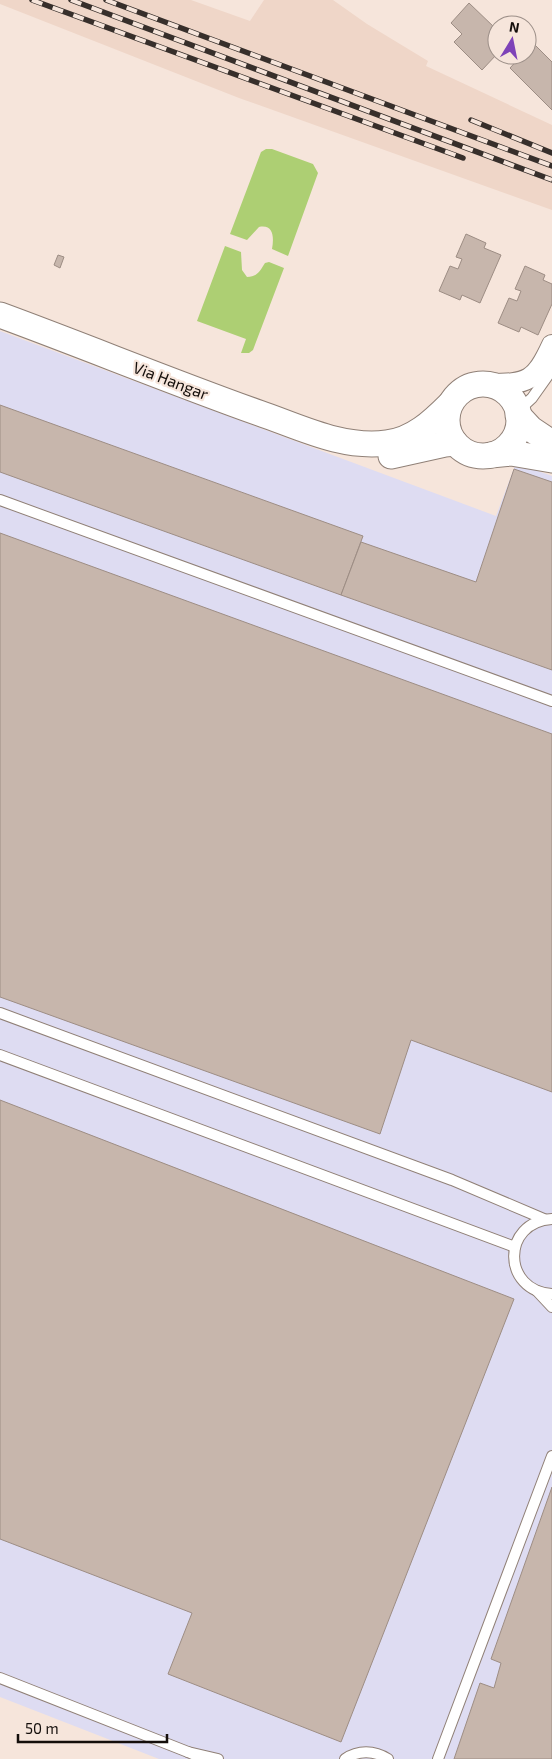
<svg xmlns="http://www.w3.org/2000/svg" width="552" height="1759" font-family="'Exo 2',sans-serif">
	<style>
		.industrial { fill: #dedcf2 }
		.built { fill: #efd6c8 }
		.green { fill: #adcf73 }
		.building { fill: #c7b6ac; stroke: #9d8d84 }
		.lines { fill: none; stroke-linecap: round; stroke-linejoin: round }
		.service-casing { stroke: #908077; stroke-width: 12 }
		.minor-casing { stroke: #908077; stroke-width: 22 }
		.tertiary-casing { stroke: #908077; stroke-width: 27 }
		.service { stroke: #fff; stroke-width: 10 }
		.minor { stroke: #fff; stroke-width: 20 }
		.tertiary { stroke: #fff; stroke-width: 25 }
		.rail-casing { stroke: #372f2b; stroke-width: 5.5 }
		.rail { stroke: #f6e5db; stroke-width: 4; stroke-dasharray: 11; stroke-linecap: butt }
		.labels { text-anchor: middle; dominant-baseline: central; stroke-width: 4.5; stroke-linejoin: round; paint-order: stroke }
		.street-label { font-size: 16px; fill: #140e0b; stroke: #f6e5db }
	</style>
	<rect width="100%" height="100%" fill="#f6e5db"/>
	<path class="industrial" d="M0 331 496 516 516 463 552 476V1759H159L0 1697Z"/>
	<path class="built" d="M0 0H191L250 21 264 0H333L367 24 428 61 426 66 552 125V210L239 98 0 4Z"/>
	<g class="green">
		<path d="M266 149H272L313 164 318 173 288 256 272 249C274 238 274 224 259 227L247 240 230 234 261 152Z"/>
		<path d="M225 246 241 252 242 270 247 277C257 277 260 271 265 263L269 262 284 268 253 350 249 353H241L246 339 197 321Z"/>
	</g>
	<g class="building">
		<path d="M469 3 495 28 492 31 497 35V54L482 70 454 42 462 34 451 23Z"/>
		<path d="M534 44 552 62V110L510 68 522 55H527V50Z"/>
		<path d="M466 234 486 243 484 248 501 255 480 303 462 295 460 300 439 291 450 266 458 269 462 259 456 257Z"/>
		<path d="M58 255 64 257 60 268 54 265Z"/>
		<path d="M525 266 545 275 543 280 552 284V304L538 335 521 327 519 332 498 323 509 298 517 301 521 291 515 289Z"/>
		<path d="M0 405 363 536 341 595 0 472Z"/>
		<path d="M514 469 552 482V670L341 595 361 542 476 582Z"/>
		<path d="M0 533 552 734V1092L411 1040 380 1134 0 997Z"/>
		<path d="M0 1100 514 1299 341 1742 168 1674 192 1613 0 1539Z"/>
		<path d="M552 1487V1759H454L480 1683 494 1688 501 1663 491 1659Z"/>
	</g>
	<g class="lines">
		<g class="service-casing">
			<g id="service">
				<path d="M518 411 532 398 552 370"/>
				<path d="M0 500 552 701"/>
				<path d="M0 1013 452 1180 544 1219"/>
				<path d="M0 1055 515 1247"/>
				<path d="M552 1219C501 1222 502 1291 552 1294"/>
				<path d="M537 1291 552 1307"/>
				<path d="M0 1678 188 1752"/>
				<path d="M204 1759 188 1752 218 1759"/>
				<path d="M345 1759C358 1750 374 1750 388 1759"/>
				<path d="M438 1759 552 1456"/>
			</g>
		</g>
		<g class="minor-casing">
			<path id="minor" d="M488 384C528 384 535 382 552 345"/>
		</g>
		<g class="tertiary-casing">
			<g id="tertiary">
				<path d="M0 315C87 347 172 382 259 413 300 427 342 449 387 443 413 440 432 422 450 404"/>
				<circle cx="483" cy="420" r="36"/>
				<path d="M518 415 531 429 552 443"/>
				<path d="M491 455 511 453 552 460"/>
				<path d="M391 456 445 444 455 443"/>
			</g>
		</g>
		<use href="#service" class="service"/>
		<use href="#minor" class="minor"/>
		<use href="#tertiary" class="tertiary"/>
		<g class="rail-casing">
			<g id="rail">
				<path d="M32 0 463 158"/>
				<path d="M71 0 552 180"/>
				<path d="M106 0 552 166"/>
				<path d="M471 120 552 153"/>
			</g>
		</g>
		<use href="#rail" class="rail"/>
	</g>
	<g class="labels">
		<g class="street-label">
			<text transform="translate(171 380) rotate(21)">Via Hangar</text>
		</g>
	</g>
	<g transform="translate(512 40) rotate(10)"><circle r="24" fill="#f6e5db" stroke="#9c8f88"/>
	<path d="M0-4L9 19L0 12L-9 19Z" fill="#7e42b8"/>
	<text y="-8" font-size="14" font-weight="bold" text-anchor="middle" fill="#140e0b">N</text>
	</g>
	<path d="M18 1734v8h149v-8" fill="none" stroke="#140e0b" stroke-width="2.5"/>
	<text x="25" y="1734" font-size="15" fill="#140e0b" stroke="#f6e5db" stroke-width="4" paint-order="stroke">50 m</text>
</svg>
